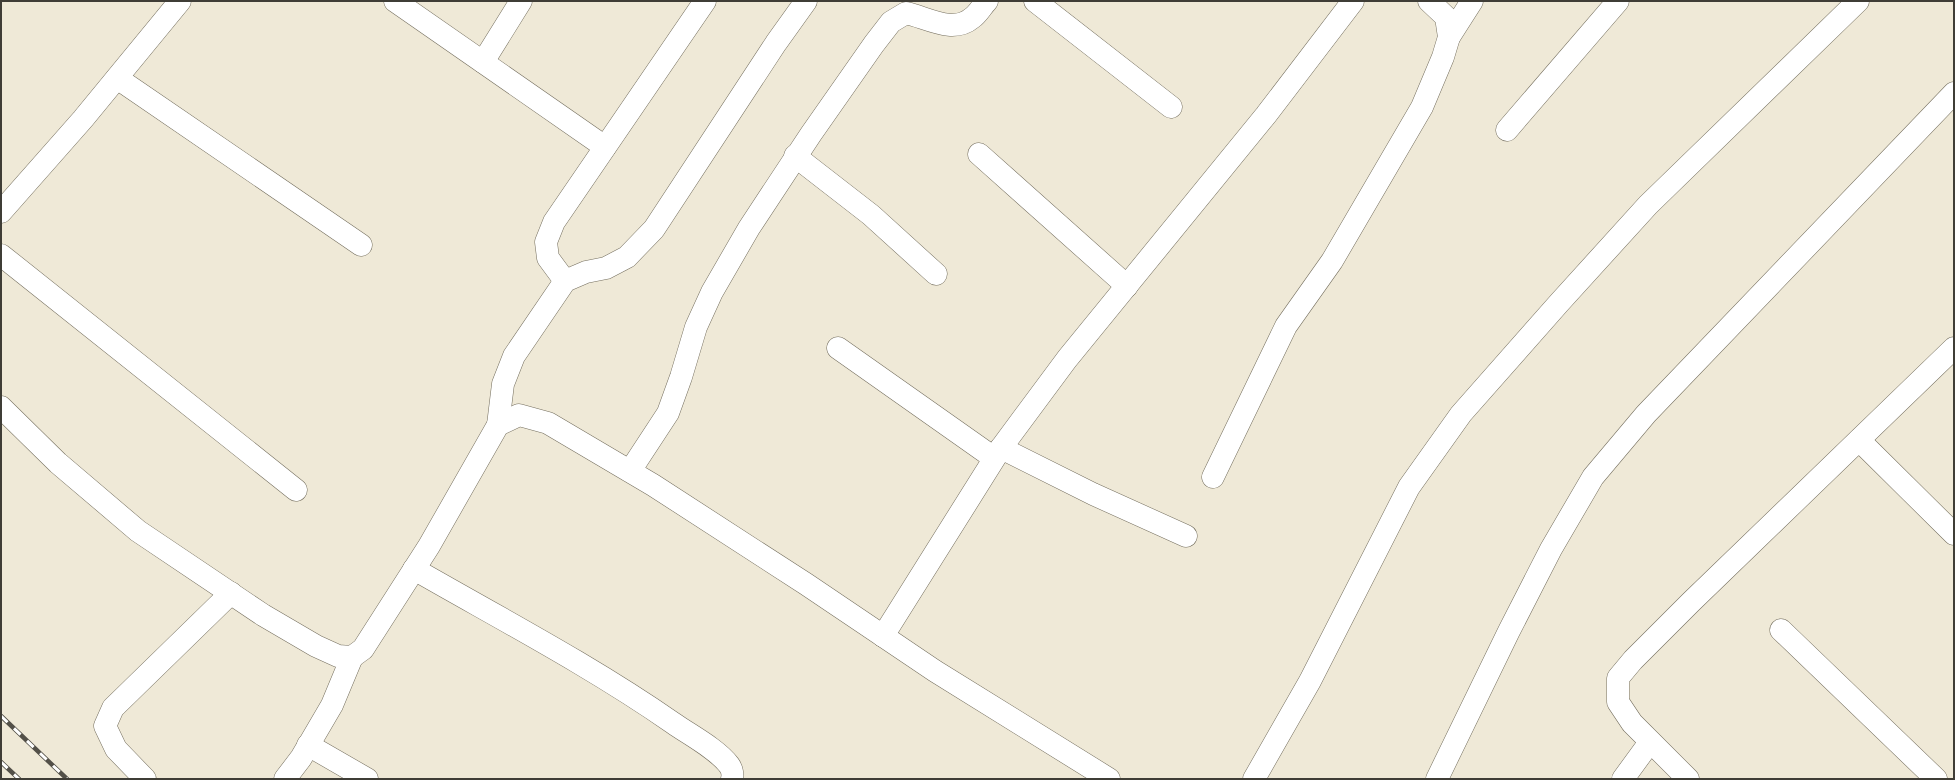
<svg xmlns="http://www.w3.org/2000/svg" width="1955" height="780" font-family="'DejaVu Sans',sans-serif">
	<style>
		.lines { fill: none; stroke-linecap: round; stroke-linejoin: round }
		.street-casing { stroke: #756f5f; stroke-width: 23 }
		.street { stroke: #fff; stroke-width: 22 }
		.rail-casing { stroke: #535048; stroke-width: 4.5 }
		.rail { stroke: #fff; stroke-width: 3; stroke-dasharray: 9; stroke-linecap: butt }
	</style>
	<rect width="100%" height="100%" fill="#efe9d7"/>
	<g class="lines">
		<g class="street-casing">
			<g id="street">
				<path d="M395 1 605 147"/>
				<path d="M1035 1 1171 107"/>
				<path d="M1449 37 1472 1"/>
				<path d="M483 62 521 1"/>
				<path d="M117 78 361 245"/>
				<path d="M1507 130 1618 1"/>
				<path d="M979 154 1127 286"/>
				<path d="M795 156 871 215 936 274"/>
				<path d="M1 212 83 119 180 1"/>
				<path d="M1 255 296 490"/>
				<path d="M565 281 548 258 546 242 554 222 705 1"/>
				<path d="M838 348 994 458"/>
				<path d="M1 407 58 463 138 531 263 615 316 646 338 656 352 657 363 649 429 546 498 425 519 415 548 423 653 485 806 584 935 671 1109 779"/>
				<path d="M498 425 503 384 514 356 565 281 586 272 606 268 627 257 654 229 776 43 806 1"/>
				<path d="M1859 440 1954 534"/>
				<path d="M1001 448 1093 494 1186 536"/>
				<path d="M630 471 668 413 681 377 696 327 712 292 749 228 811 134 874 44 891 22 906 13C928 18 953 34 972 18 978 14 982 6 987 1"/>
				<path d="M1213 477 1286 326 1332 261 1422 107 1443 57 1449 37 1446 17 1429 1"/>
				<path d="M414 569C501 619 591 666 673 723 690 735 717 749 729 765 732 769 733 775 732 779"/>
				<path d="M1781 630 1936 779"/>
				<path d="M883 636 1001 448 1067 359 1266 115 1353 1"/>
				<path d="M308 745 367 779"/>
				<path d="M145 779 116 749 105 726 113 708 231 593"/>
				<path d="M285 779 301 758 332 705 352 657"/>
				<path d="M1254 779 1310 681 1409 487 1461 414 1559 303 1648 205 1858 1"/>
				<path d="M1437 779 1509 631 1551 549 1593 477 1646 414 1954 93"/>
				<path d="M1623 779 1650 742"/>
				<path d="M1688 779 1632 723 1618 702V678L1633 660 1691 602 1954 348"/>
			</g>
		</g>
		<use href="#street" class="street"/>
		<g class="rail-casing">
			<g id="rail">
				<path d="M1 716 67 779"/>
				<path d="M1 762 19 779"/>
			</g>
		</g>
		<use href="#rail" class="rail"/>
	</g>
	<rect width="1955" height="780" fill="none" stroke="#3f3d36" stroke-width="4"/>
</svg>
